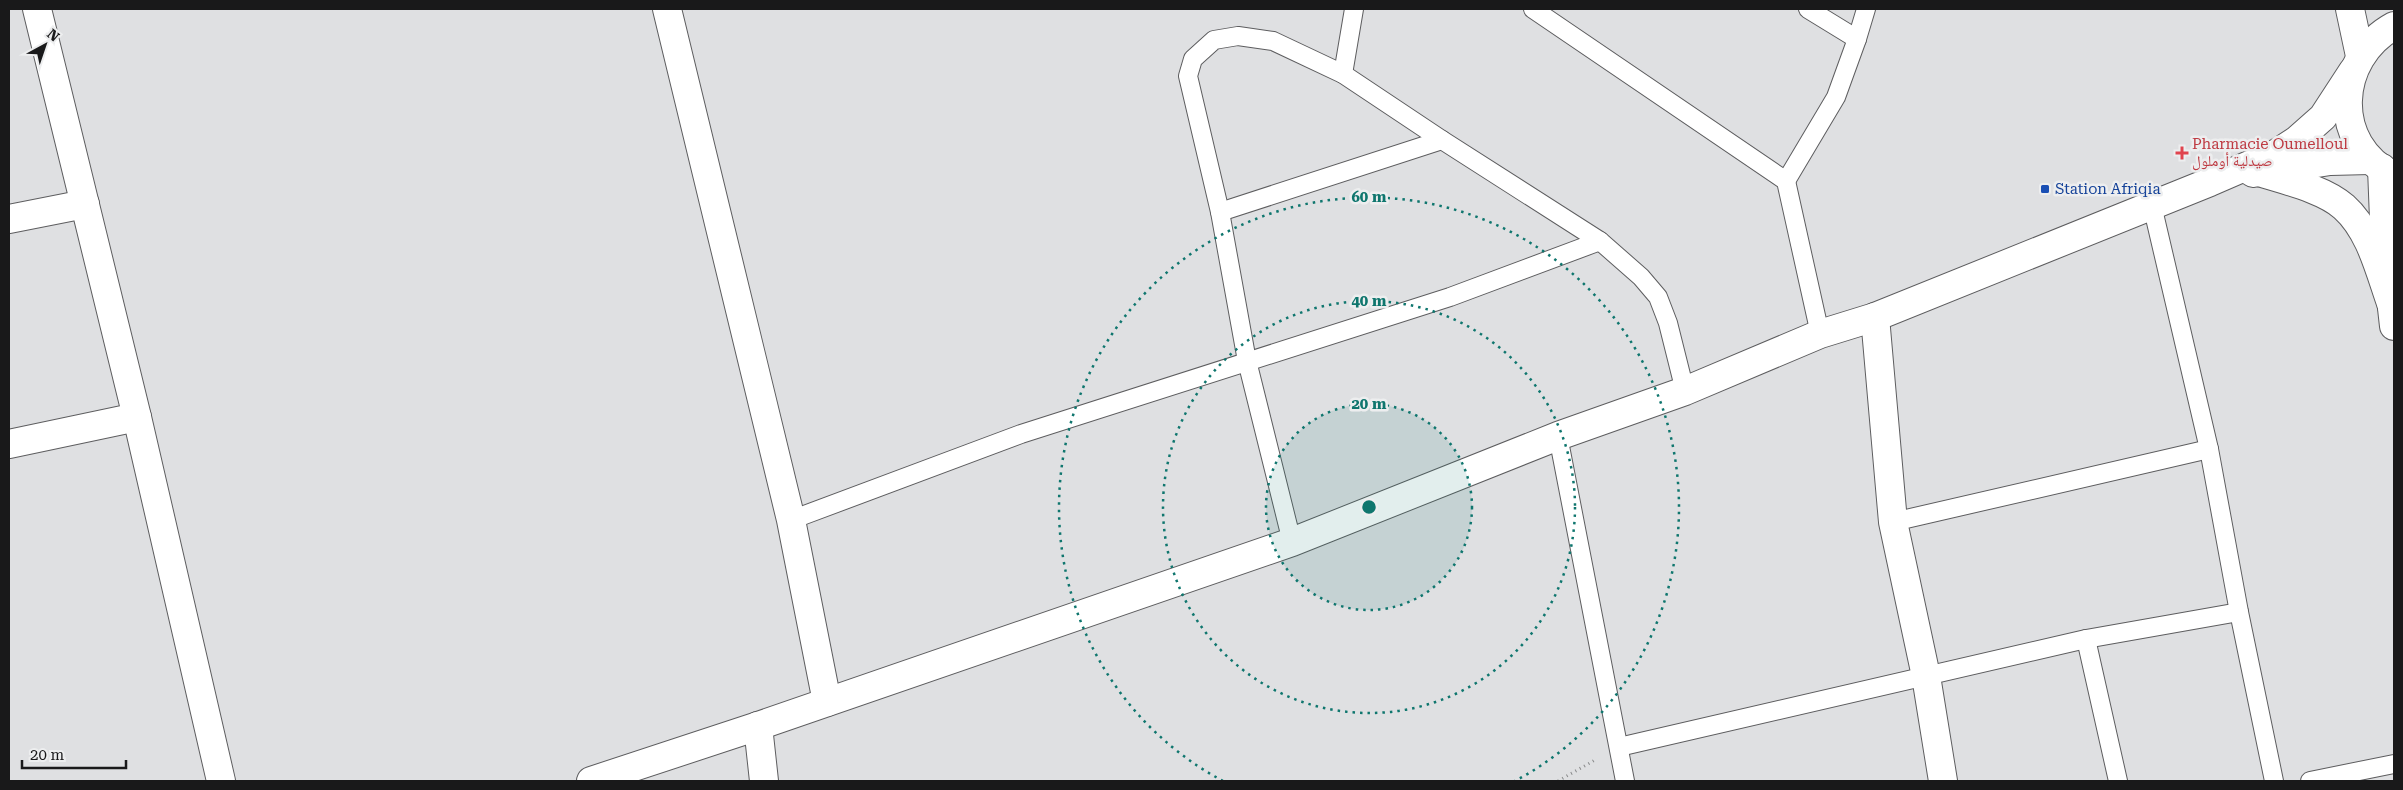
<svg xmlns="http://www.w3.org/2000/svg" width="2403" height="790" font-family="'Roboto Serif','Noto Naskh Arabic',serif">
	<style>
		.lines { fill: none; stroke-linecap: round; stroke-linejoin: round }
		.service-casing { stroke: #5d5d5f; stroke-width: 20 }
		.minor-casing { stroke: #5d5d5f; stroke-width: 30 }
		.secondary-casing { stroke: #5d5d5f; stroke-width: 30 }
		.path { stroke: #898a8b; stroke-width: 3; stroke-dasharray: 1 4; stroke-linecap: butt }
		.service { stroke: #fff; stroke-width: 18 }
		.minor { stroke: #fff; stroke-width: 28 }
		.secondary { stroke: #fff; stroke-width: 28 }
		.ring { fill: none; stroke: #0f766e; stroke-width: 2.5; stroke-dasharray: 2.5 5 }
		.health-dot { fill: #e0444e; stroke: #edeeef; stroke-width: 2 }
		.transit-dot { fill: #1a4fb4; stroke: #edeeef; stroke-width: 2 }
		.labels { text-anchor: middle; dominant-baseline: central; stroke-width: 5; stroke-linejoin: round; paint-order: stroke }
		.health-label { font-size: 15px; fill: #be3a42; stroke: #edeeef; text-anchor: start }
		.transit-label { font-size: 15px; fill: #164399; stroke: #edeeef; text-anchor: start }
		.centre { fill: #0f766e; stroke: #edeeef; stroke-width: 2.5 }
		.ring-label { font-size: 15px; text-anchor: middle; font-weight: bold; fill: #0f766e; stroke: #edeeef; stroke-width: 5; stroke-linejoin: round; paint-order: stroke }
	</style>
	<rect width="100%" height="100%" fill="#dfe0e2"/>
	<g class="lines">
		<g class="service-casing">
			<g id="service">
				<path d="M1533 9 1786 181 1820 334"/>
				<path d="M1808 9 1857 39"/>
				<path d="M1343 74 1354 9"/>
				<path d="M1786 181 1836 97 1857 39 1866 9"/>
				<path d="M2152 205 2209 449 2239 612 2274 781"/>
				<path d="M1220 212 1442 140"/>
				<path d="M1558 436 1625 781"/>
				<path d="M791 520 1021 434 1450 297 1600 241"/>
				<path d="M1893 522 2209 449"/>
				<path d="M1292 542 1247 361 1220 212 1188 76 1193 59 1214 40 1238 36 1273 41 1343 74 1442 140 1600 241 1641 277 1658 297 1668 323 1685 391"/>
				<path d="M2086 639 2118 781"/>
				<path d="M1619 747 2086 639 2239 612"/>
				<path d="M2310 781 2394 764"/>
			</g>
		</g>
		<g class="minor-casing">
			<g id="minor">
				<path d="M37 9 137 417 221 781"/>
				<path d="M667 9 791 520 827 702"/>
				<path d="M2253 173 2330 161 2370 160"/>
				<path d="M9 219 85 204"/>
				<path d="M1875 317 1893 522 1926 676 1943 781"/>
				<path d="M9 444 137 417"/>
				<path d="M758 726 764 781"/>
				<path d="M591 781 758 726 1292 542 1558 436 1685 391 1820 334 1875 317 2210 182 2277 153 2297 140 2323 117 2353 71"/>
			</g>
		</g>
		<g class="secondary-casing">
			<g id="secondary">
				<path d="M2350 9 2360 56"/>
				<path d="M2394 26C2335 58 2330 145 2394 176"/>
				<path d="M2382 168 2385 245 2394 326"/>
				<path d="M2259 172C2284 180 2324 189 2344 207 2371 231 2380 273 2392 306"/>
			</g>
		</g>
		<path class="path" d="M1558 781 1595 760"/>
		<use href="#service" class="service"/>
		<use href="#minor" class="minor"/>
		<use href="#secondary" class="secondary"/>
	</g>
	<circle cx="1369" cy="507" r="103" fill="#0f766e" fill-opacity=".12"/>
	<g class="ring">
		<circle cx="1369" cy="507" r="103"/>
		<circle cx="1369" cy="507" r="206"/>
		<path d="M1223 781A310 310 0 1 1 1515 781"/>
	</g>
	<path class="health-dot" d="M2179.5 145.5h5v5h5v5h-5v5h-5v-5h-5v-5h5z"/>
	<rect class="transit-dot" x="2040" y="184" width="10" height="10" rx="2.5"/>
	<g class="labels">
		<g class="health-label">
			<text x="2192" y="144">Pharmacie Oumelloul<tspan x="2192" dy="17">صيدلية أوملول</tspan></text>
		</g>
		<g class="transit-label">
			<text x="2055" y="189">Station Afriqia</text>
		</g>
	</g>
	<circle cx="1369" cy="507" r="8" class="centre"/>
	<g class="ring-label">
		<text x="1369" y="202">60 m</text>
		<text x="1369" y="306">40 m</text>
		<text x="1369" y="409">20 m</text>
	</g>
	<rect width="2403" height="790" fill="none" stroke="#19191a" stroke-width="20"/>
	<g transform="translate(45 45) rotate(40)" stroke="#edeeef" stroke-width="4" paint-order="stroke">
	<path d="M0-4L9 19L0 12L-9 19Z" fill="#19191a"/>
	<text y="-8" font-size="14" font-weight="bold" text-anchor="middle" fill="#19191a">N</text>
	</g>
	<path d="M22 760v8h104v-8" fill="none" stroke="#19191a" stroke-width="2.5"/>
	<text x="30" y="760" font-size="15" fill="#19191a" stroke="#edeeef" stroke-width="4" paint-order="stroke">20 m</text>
</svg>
